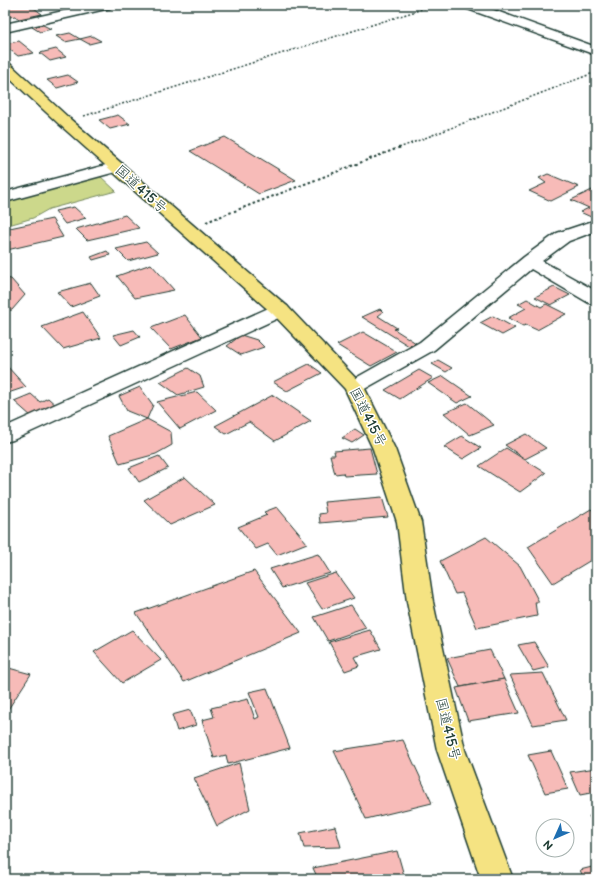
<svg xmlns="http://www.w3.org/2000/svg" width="601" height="884" font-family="'Balsamiq Sans','Klee One',sans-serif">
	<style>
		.green { fill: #ccd88b; stroke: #768a60 }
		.building { fill: #f7bbb8; stroke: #1f3d34 }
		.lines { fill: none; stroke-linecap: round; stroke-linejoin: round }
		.minor-casing { stroke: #1f3d34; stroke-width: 3 }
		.tertiary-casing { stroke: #1f3d34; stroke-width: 3 }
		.trunk-casing { stroke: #1f3d34; stroke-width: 3 }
		.path-far1 { stroke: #1f3d34; stroke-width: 1.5; stroke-dasharray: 2 2; stroke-linecap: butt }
		.path { stroke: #1f3d34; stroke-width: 2; stroke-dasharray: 2.5 2.5; stroke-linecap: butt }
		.minor { fill: #fff; fill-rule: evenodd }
		.tertiary { fill: #fff; fill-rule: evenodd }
		.trunk { fill: #f5e382; fill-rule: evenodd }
		.labels { text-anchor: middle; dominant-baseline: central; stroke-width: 3; stroke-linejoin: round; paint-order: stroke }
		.street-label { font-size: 14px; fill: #1f3d34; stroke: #fff }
	</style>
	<rect width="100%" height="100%" fill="#fff"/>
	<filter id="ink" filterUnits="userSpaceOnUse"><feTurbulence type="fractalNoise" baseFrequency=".025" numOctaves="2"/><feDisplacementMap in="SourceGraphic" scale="8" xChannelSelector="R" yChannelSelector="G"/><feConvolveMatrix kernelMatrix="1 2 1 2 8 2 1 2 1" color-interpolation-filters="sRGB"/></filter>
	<g filter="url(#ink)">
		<path class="green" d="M98 174 116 191 49 209 33 218 5 226V199Z"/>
		<g class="building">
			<path d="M5 5H30L42 14 19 19 15 16 5 18 6 9Z"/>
			<path d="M63 5H80L62 10 56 7Z"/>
			<path d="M43 25 51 29 40 32 32 27Z"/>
			<path d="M70 33 80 39 65 42 56 36Z"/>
			<path d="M92 36 101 41 89 44 80 39Z"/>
			<path d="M19 41 34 53 18 56 5 46V44Z"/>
			<path d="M56 49 66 57 50 61 40 53Z"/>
			<path d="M68 75 78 82 57 88 47 80Z"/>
			<path d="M118 115 130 124 110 129 99 120Z"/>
			<path d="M225 137 296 180 259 194 190 151Z"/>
			<path d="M548 174 579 187 551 201 529 191 546 183 539 178Z"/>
			<path d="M592 190 596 192V209L594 210 596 211V214L591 217 580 212 589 208 571 200Z"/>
			<path d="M74 207 86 218 65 224 55 211Z"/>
			<path d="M125 215 139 228 87 240 76 229Z"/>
			<path d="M52 219 63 237 7 250 5 246V229Z"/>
			<path d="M146 242 158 253 128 261 116 249Z"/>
			<path d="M107 251 110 255 93 260 91 257Z"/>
			<path d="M151 264 174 290 135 298 117 276Z"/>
			<path d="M5 278 11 279 25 295 12 310 5 311Z"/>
			<path d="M91 283 100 296 71 307 57 292Z"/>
			<path d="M554 287 570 295 551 305 535 297Z"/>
			<path d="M527 299 541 307 546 304 566 314 537 330 526 325 523 326 508 318 526 308 518 304Z"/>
			<path d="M380 309 383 312 378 316 397 328 394 329 416 343 409 346 362 317Z"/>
			<path d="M83 312 101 338 63 349 42 327Z"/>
			<path d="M185 315 202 337 171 349 151 328Z"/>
			<path d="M493 316 515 328 502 335 480 323Z"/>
			<path d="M134 330 140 337 121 345 113 335Z"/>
			<path d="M363 332 397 352 371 366 337 345Z"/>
			<path d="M241 335 257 340 264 347 241 355 227 346Z"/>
			<path d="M438 360 452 368 446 372 432 364Z"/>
			<path d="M309 364 322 373 287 391 273 382Z"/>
			<path d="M5 365H6L26 387 5 394Z"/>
			<path d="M188 368 200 376 204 387 178 395 160 382Z"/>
			<path d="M419 370 433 378 400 399 385 390Z"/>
			<path d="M443 376 472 396 457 403 428 383Z"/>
			<path d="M140 387 153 405 147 419 127 411 119 396Z"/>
			<path d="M197 392 216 410 180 429 157 402Z"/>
			<path d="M31 394 40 402 48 398 58 407 32 417 14 401Z"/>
			<path d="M273 395 311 421 275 441 249 422 226 434 215 426Z"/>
			<path d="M467 403 494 425 470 435 444 413Z"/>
			<path d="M147 419 171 432 172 445 156 454 120 464 108 436Z"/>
			<path d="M355 429 364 435 352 443 342 438Z"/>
			<path d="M526 434 546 448 525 459 505 445Z"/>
			<path d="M462 436 481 448 463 459 444 447Z"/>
			<path d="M370 448 377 474 344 476 343 473 335 474 330 455H335L334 451Z"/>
			<path d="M506 448 546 473 520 492 479 466Z"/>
			<path d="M159 456 168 468 139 482 129 468Z"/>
			<path d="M185 477 215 505 170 525 144 500Z"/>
			<path d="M382 497 388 517 320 523 319 514 326 513 324 502Z"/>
			<path d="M277 507 307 543 277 555 268 544 256 549 238 527 267 515 264 512Z"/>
			<path d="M591 509 596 513V557L553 583 528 547Z"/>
			<path d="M486 537 520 566 539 602H535L537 616 477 628 462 593 455 594 440 561Z"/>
			<path d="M318 554 330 573 282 588 270 569Z"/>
			<path d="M254 571 301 633 184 682 136 613Z"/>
			<path d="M336 573 354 598 322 609 305 583Z"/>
			<path d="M351 605 366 628 328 641 314 617Z"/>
			<path d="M132 630 161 660 122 683 94 652Z"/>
			<path d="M370 630 381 649 354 657 359 666 345 671 329 642Z"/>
			<path d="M534 642 549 667 533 671 518 645Z"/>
			<path d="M490 650 504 679 460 687 447 658Z"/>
			<path d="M5 667 31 674 7 711 5 710Z"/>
			<path d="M543 673 566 720 533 725 510 675Z"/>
			<path d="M504 679 519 713 468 721 456 688Z"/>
			<path d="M267 688 290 748 228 764 226 755 214 758 202 720 214 717 211 708 248 699 255 719 259 717 249 692Z"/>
			<path d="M190 710 196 725 177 731 172 715Z"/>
			<path d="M403 740 432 803 366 819 334 751Z"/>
			<path d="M551 751 568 789 545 793 528 755Z"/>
			<path d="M239 763 250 809 217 826 194 778Z"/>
			<path d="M596 768V792L580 795 570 772Z"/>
			<path d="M596 815V829L589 816Z"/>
			<path d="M335 826 341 847 304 848 300 833Z"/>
			<path d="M397 851 405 879H318L313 868Z"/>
			<path d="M596 866V879H584L580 870Z"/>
		</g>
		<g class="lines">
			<g class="minor-casing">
				<g id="minor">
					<path d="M463 5H480L596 47V55L465 8Z"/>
					<path d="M117 162 123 164 125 167 123 170 5 202V192Z"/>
					<path d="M596 220V231L569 241 542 261 596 291V305L589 303 531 269 434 350 361 391 354 393 347 391 344 387 347 383 420 342 524 257 557 233Z"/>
					<path d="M280 304 287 306 290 310 287 314 13 440 5 442V427L273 306Z"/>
				</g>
			</g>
			<g class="tertiary-casing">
				<path id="tertiary" d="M90 5H112L110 8 5 32V24Z"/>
			</g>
			<g class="trunk-casing">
				<path id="trunk" d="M5 63 10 64 70 119 287 306 364 387 395 449 421 522 433 602 465 750 513 879H481L437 750 407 602 397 522 373 449 345 389 273 314 60 125 5 74Z"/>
			</g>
			<g class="path-far1">
				<path d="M84 116 435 5"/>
				<path d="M399 148 596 72"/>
			</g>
			<path class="path" d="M206 222 401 147"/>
			<use href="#minor" class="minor"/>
			<use href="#tertiary" class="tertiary"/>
			<use href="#trunk" class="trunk"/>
		</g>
	</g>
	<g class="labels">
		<g class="street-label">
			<text transform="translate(141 189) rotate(42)">国道415号</text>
			<text transform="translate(368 417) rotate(63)">国道415号</text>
			<text transform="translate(448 729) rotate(76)">国道415号</text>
		</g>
	</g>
	<rect width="601" height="884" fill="none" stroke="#fff" stroke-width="20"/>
	<rect x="10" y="10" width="581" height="864" fill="none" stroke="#1f3d34" stroke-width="1.5" filter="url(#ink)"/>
	<g transform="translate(555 838) rotate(225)"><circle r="19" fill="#ffffff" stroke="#a5b1ae"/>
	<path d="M0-3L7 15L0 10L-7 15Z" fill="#1f6fb2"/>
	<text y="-6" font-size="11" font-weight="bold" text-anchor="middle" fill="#1f3d34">N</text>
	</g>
</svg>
